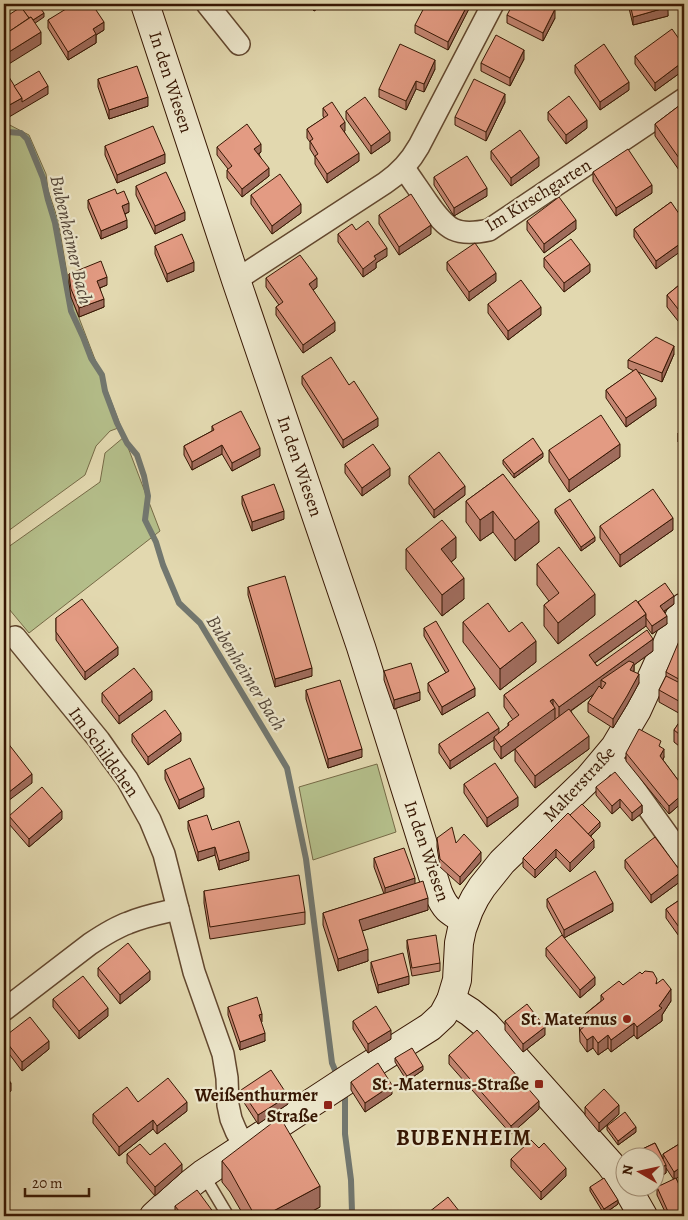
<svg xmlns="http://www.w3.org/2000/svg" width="688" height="1220" font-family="Alegreya,serif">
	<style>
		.green { fill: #b4be8a; stroke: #766a46 }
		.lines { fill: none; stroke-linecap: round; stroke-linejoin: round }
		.stream { stroke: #72776f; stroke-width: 6 }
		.lane-casing { stroke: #62472e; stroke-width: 14 }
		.street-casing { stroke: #62472e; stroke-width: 24 }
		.secondary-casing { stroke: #371703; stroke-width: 30 }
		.lane { stroke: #ece6cb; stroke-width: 11 }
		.street { stroke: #ece6cb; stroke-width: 21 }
		.secondary { stroke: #ece6cb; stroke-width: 28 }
		.wall { fill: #c38571; stroke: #371703 }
		.shaded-wall { fill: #9f6c5c; stroke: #371703 }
		.building { fill: #e39b83; stroke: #371703 }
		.poi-dot { fill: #8f2418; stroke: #ece6cb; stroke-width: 2 }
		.labels { text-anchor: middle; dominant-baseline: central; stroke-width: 4.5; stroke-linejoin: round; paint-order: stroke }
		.street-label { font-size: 18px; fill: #371703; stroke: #ece6cb }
		.poi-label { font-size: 18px; font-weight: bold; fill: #371703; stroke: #ece6cb; text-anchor: end }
		.water-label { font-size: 19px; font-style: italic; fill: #554739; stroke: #ece6cb }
		.district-label { font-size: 22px; font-weight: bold; letter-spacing: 1px; fill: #371703; stroke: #ece6cb }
	</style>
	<rect width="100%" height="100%" fill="#e2d8af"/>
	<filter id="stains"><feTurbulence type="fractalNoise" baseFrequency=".004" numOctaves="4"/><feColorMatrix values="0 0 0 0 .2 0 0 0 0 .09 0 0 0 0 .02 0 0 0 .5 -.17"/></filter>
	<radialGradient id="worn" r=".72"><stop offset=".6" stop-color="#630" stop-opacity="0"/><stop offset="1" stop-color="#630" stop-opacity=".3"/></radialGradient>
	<g class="green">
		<path d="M4 122 29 135 46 174 48 190 58 220 71 297 121 427 110 431 96 446 85 475 4 534V279L9 276 4 265Z"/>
		<path d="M124 437 160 531 29 633 4 603V550L100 482 105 453Z"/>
		<path d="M377 764 396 832 313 860 299 787Z"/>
	</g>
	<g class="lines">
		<g class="stream">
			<path d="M4 130 8 132 21 133 27 139 43 178 48 200 55 223 71 311 83 337 91 358 102 375 105 391 117 423 127 443 137 455 144 476 148 496 145 520 156 542 163 565 179 603 200 623 287 768 306 859 332 1063 338 1077"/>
			<path d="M344 1091 345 1095V1134L351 1180 352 1212"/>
		</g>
		<g class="lane-casing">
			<path id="lane" d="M203 1174 228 1216"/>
		</g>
		<g class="street-casing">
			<g id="street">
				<path d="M207 4 239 44"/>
				<path d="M404 168C412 180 420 191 428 203 447 230 456 237 489 230L684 99"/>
				<path d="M236 280 385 183C400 173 410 162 419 146L493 4"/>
				<path d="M15 637 99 740 113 760 127 779 150 820 164 854 194 972 223 1054 227 1078 228 1105 231 1119 236 1131 245 1147"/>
				<path d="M608 757 621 770 684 858"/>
				<path d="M4 1010 90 944C102 936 114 928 128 923 144 916 161 913 178 909"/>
			</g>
		</g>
		<g class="secondary-casing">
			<g id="secondary">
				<path d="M145 4 236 280 361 647 438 892C445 909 449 911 465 920"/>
				<path d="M451 1000 470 1012 486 1025 610 1164 626 1186"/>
				<path d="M627 1188 643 1216"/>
				<path d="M154 1216 180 1192 203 1174 351 1077 430 1027 443 1015 451 1000 457 980 459 943 462 929 469 910 475 898 482 887 502 862 589 778 615 747 637 710 684 607"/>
			</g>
		</g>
		<use href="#lane" class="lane"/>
		<use href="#street" class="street"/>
		<use href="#secondary" class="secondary"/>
	</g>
	<g class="wall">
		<path d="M308 4H324L314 11Z"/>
		<path d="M471 4 448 50 415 33V25Z"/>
		<path d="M628 4H667L668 16 633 25Z"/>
		<path d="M77 6 104 30 96 35V43L68 60 48 28V20Z"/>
		<path d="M507 15 555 18 543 41 507 23Z"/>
		<path d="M684 46V70L655 91 635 64V56Z"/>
		<path d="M524 59 510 86 481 71V63Z"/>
		<path d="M575 65 629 90 600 110 575 73Z"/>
		<path d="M435 69 424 92 416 89 406 110 379 97V89Z"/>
		<path d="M98 79 148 106 109 119 98 87Z"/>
		<path d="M505 102 486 141 455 125V117Z"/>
		<path d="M684 102V166L679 170 655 136V124Z"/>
		<path d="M323 108 345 131H344L359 161 327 183 315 164V157L310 149V142L307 138V129L324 118 323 116Z"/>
		<path d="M346 111 390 141 371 154 346 119Z"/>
		<path d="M548 112 587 128 566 144 548 120Z"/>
		<path d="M105 146 165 163 117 183 105 155Z"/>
		<path d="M217 147 261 152 259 154 269 176 242 197 227 178V170L228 169 217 155Z"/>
		<path d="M491 151 539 166 511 186 491 159Z"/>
		<path d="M593 172 652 193 616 216 593 181Z"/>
		<path d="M434 177 487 196 454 216 434 185Z"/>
		<path d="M136 186 185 220 155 234 136 195Z"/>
		<path d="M117 194 129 212 125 214 127 228 101 239 88 208V200Z"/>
		<path d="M251 195 301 213 272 234 251 204Z"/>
		<path d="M671 202 656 269 634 237V229Z"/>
		<path d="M379 215 431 234 399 255 379 224Z"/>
		<path d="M527 221 576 229 544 253 527 230Z"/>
		<path d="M356 230 387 256 376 263V268L363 277 338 242V234Z"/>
		<path d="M155 246 194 271 167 282 155 254Z"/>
		<path d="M544 258 590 272 564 292 544 267Z"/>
		<path d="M447 262 496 281 469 301 447 270Z"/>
		<path d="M69 274 107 285 100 288 104 307 79 317 71 297 69 283Z"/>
		<path d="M266 278 317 287 313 290 335 331 303 353 276 315V307L279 305 266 287Z"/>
		<path d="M684 281V324L682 326 667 307V295Z"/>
		<path d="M488 304 541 315 508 340 488 313Z"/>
		<path d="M674 354 662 382 638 372 656 406 626 427 606 398V390L634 371 628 368V360Z"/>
		<path d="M302 376 349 385 378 426 343 448 302 384Z"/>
		<path d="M684 418V445L678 442V434Z"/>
		<path d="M212 426 260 456 232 471 222 454 192 470 184 455V446L212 431Z"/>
		<path d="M549 450 620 457 569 492 549 462Z"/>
		<path d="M543 457 514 478 503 464V460Z"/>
		<path d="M345 464 390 476 362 496 345 473Z"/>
		<path d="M684 472V490L681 489V480Z"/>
		<path d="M503 474 539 542 515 561 493 532 480 541 466 522V501Z"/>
		<path d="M409 476 465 495 434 518 409 484Z"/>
		<path d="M242 496 284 519 252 531 242 504Z"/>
		<path d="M555 509 595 541 581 551 555 513Z"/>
		<path d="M600 526 673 530 620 567 600 538Z"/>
		<path d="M406 549 456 558 451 562 464 599 442 616 406 569Z"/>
		<path d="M537 564 595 615 558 644 544 626V605L549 601 537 585Z"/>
		<path d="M248 587 312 676 275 687 248 595Z"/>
		<path d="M638 602 674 604 664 612 667 624 652 634 646 626 595 663 597 666 653 651 634 665V672L639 683 627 705 613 728 588 712V703L594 694 571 711 589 749 535 788 515 761V749L501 759 494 749V740L450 769 439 753V744L499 733 508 726V723L513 720 504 707V695Z"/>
		<path d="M56 618 118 655 85 680 56 640Z"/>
		<path d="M463 622 509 632 536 662 500 690 463 642Z"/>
		<path d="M424 628 475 696 442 715 428 691V683L446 673 424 636Z"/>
		<path d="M684 635V750L674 742V730L684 716 659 702V690L666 676V672Z"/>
		<path d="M384 671 420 700 394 709 384 680Z"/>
		<path d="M306 690 362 757 328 768 306 699Z"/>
		<path d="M102 693 152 700 119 724 102 702Z"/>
		<path d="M132 734 181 741 148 765 132 742Z"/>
		<path d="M661 747 664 757 663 760 684 788V801L669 814 626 761V753Z"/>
		<path d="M165 770 204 797 179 809 165 779Z"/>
		<path d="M464 784 518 806 487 827 464 793Z"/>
		<path d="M596 787 642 805V813L632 821 620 807 612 814 596 795Z"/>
		<path d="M570 815 600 827 591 836 594 848 570 872 556 857 535 878 523 867V858Z"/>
		<path d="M9 816 62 819 29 847 9 824Z"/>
		<path d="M188 821 212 830 249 860 219 870 215 855 198 861 188 829Z"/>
		<path d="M437 838 456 843 481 861 460 885 440 867 437 847Z"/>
		<path d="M374 858 415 884 428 910 362 931 368 961 338 971 323 925V913L384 894 374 867Z"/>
		<path d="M625 860 681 881 651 903 625 868Z"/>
		<path d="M204 891 305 912V924L210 939 204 903Z"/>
		<path d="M684 897 681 939 666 918V909Z"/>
		<path d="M547 899 613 911 564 938 547 907Z"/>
		<path d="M407 940 440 963V971L412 976 407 948Z"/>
		<path d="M546 948 595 985 580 998 546 956Z"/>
		<path d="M371 962 409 984 378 993 371 970Z"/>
		<path d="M98 968 150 980 120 1004 98 976Z"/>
		<path d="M642 974 657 983 671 1001 662 1015V1021L637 1039 634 1035 611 1052 608 1048 598 1055 593 1048 587 1052 580 1042 579 1019 601 1001V995L623 985Z"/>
		<path d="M53 999 108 1016 79 1039 53 1007Z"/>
		<path d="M228 1007 262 1022 261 1023 265 1041 240 1050 228 1015Z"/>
		<path d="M353 1021 391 1039 368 1053 353 1029Z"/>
		<path d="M505 1021 545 1035 523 1052 505 1030Z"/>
		<path d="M684 1023V1043L681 1038V1025Z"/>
		<path d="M4 1037 49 1049 22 1071 4 1047Z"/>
		<path d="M449 1055 539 1109 511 1134 449 1064Z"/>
		<path d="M395 1058 423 1070 407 1081 395 1062Z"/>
		<path d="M351 1082 392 1094 365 1112 351 1090Z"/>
		<path d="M241 1090 288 1104 258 1124 241 1098Z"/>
		<path d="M138 1102 187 1111 157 1134 153 1129 119 1156 93 1123V1114Z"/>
		<path d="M585 1107 619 1114 599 1132 585 1115Z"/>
		<path d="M607 1126 636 1132 618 1145 607 1130Z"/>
		<path d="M684 1141V1173L676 1178 684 1196V1216H667L657 1195V1187L674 1180 666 1168V1173L656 1179V1158H634V1153L655 1143 663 1159V1154Z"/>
		<path d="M127 1154 150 1155 182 1172 155 1196 127 1163Z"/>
		<path d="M511 1159 566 1176 541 1200 511 1167Z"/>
		<path d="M222 1161 320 1207 303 1216H244L230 1192 222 1182Z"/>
		<path d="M590 1187 618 1204 604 1214 590 1191Z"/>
		<path d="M175 1206 214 1216H176L175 1215Z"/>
	</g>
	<g class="shaded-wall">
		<path d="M314 4H324L314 11Z"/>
		<path d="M468 4H471V5L448 50V42Z"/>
		<path d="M668 7V16L633 25V17Z"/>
		<path d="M555 9V18L543 41V33Z"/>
		<path d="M44 13V17L31 26 4 39Z"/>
		<path d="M104 22V30L96 35V43L68 60V52L93 29Z"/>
		<path d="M41 32V44L4 67V55Z"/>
		<path d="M524 50V59L510 86V78Z"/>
		<path d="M435 60V69L424 92V84Z"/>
		<path d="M684 61V70L655 91V83Z"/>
		<path d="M416 81V89L406 110V101Z"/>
		<path d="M629 82V90L600 110V102Z"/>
		<path d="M48 86V94L4 120V108L22 98Z"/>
		<path d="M505 94V102L486 141V132Z"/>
		<path d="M148 97V106L109 119V110Z"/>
		<path d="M587 120V128L566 144V135Z"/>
		<path d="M345 122V131L340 134V126Z"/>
		<path d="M390 132V141L371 154V146Z"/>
		<path d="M261 144V152L254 157V149Z"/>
		<path d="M359 153V161L327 183V174Z"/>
		<path d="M165 154V163L117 183V175Z"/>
		<path d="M684 154V166L679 170V158Z"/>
		<path d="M539 157V166L511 186V178Z"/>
		<path d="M269 168V176L242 197V189Z"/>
		<path d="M652 185V193L616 216V208Z"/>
		<path d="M487 188V196L454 216V208Z"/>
		<path d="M129 203V212L122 215V206Z"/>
		<path d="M301 204V213L272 234V226Z"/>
		<path d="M185 212V220L155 234V226Z"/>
		<path d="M127 220V228L101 239V231Z"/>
		<path d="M576 220V229L544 253V244Z"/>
		<path d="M431 225V234L399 255V247Z"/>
		<path d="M684 241V249L656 269V261Z"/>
		<path d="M387 248V256L376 263V268L363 277V269L374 256Z"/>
		<path d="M194 262V271L167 282V274Z"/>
		<path d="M590 264V272L564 292V283Z"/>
		<path d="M496 273V281L469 301V292Z"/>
		<path d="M107 277V285L97 289V281Z"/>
		<path d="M317 278V287L309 293V284Z"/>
		<path d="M104 299V307L79 317V308Z"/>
		<path d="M541 307V315L508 340V331Z"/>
		<path d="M684 312V324L682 326V314Z"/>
		<path d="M335 322V331L303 353V345Z"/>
		<path d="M674 346V354L662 382V373Z"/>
		<path d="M656 398V406L626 427V418Z"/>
		<path d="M378 418V426L343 448V440Z"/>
		<path d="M620 444V457L569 492V480Z"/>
		<path d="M222 445V454L192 470V462Z"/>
		<path d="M260 448V456L232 471V463Z"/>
		<path d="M543 453V457L514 478V474Z"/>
		<path d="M390 468V476L362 496V488Z"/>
		<path d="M465 486V495L434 518V510Z"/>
		<path d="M284 511V519L252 531V522Z"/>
		<path d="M493 511V532L480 541V520Z"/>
		<path d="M673 518V530L620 567V555Z"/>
		<path d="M539 521V542L515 561V540Z"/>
		<path d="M456 537V558L441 570V549Z"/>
		<path d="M595 537V541L581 551V547Z"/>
		<path d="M464 578V599L442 616V595Z"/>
		<path d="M595 594V615L558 644V623Z"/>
		<path d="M674 596V604L660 614V606Z"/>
		<path d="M646 614V626L589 667V655Z"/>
		<path d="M667 616V624L652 634V626Z"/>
		<path d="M653 639V651L634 665V671L606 683 601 680V689L559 719V707Z"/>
		<path d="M536 641V662L500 690V669Z"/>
		<path d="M118 647V655L85 680V672Z"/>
		<path d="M312 668V676L275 687V679Z"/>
		<path d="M639 674V683L627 705 613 728V719Z"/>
		<path d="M475 688V696L442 715V707Z"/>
		<path d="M152 691V700L119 724V716Z"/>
		<path d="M420 692V700L394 709V700Z"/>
		<path d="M553 699V710L555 708V720L501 759V747Z"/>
		<path d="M499 728V736L494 737V740L450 769V761Z"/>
		<path d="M181 733V741L148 765V757Z"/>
		<path d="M589 736V749L535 788V776Z"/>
		<path d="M362 749V757L328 768V759Z"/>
		<path d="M664 749V757L660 765V756Z"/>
		<path d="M32 774V783L4 804V796Z"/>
		<path d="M204 788V797L179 809V800Z"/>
		<path d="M684 793V801L669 814V806Z"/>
		<path d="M518 797V806L487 827V818Z"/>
		<path d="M620 799V807L612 814V806Z"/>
		<path d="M642 805V813L632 821V813Z"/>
		<path d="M62 811V819L29 847V839Z"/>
		<path d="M600 822V827L586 840V836Z"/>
		<path d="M594 840V848L570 872V863Z"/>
		<path d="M215 847V855L198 861V852Z"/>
		<path d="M556 849V857L535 878V870Z"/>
		<path d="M249 852V860L219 870V861Z"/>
		<path d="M481 852V861L460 885V877Z"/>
		<path d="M681 872V881L651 903V895Z"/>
		<path d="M415 878V886L385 897V888Z"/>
		<path d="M428 898V910L359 932V920Z"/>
		<path d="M613 903V911L564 938V930Z"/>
		<path d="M684 928V936L681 939V930Z"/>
		<path d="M368 949V961L338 971V959Z"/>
		<path d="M150 971V980L120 1004V995Z"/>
		<path d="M409 976V984L378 993V985Z"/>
		<path d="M595 977V985L580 998V990Z"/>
		<path d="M671 989V1001L662 1015V1021L637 1039V1027L659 1006Z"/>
		<path d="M108 1008V1016L79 1039V1031Z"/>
		<path d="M262 1014V1022L259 1024V1015Z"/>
		<path d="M634 1023V1035L611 1052V1040Z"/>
		<path d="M545 1027V1035L523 1052V1044Z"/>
		<path d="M391 1030V1039L368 1053V1044Z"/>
		<path d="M265 1033V1041L240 1050V1042Z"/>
		<path d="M608 1035V1048L598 1055V1043Z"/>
		<path d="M593 1036V1048L587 1052V1040Z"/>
		<path d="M49 1041V1049L22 1071V1062Z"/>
		<path d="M423 1066V1070L407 1081V1076Z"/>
		<path d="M11 1083V1091L4 1096V1088Z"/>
		<path d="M392 1085V1094L365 1112V1103Z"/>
		<path d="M288 1096V1104L258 1124V1115Z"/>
		<path d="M539 1101V1109L511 1134V1126Z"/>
		<path d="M187 1102V1111L157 1134V1126Z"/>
		<path d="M619 1105V1114L599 1132V1123Z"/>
		<path d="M153 1120V1129L119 1156V1147Z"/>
		<path d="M636 1127V1132L618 1145V1141Z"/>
		<path d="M182 1164V1172L155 1196V1187Z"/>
		<path d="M666 1165V1173L656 1179V1170Z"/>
		<path d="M684 1165V1173L674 1180V1172Z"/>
		<path d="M566 1168V1176L541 1200V1192Z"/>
		<path d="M320 1186V1207L303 1216H264Z"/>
		<path d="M618 1200V1204L604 1214V1209Z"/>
	</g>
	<g class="building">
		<path d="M32 4H37L44 13 33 20 31 17 29 18 23 10Z"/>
		<path d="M74 4H76L77 6 80 4H92L104 22 93 29 96 34 68 52 48 20Z"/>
		<path d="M426 4H468L448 42 415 25Z"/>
		<path d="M513 4H545L555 9 543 33 507 15Z"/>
		<path d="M630 4H667L668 7 633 17Z"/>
		<path d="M21 7 29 18 4 35V18Z"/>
		<path d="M31 17 41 32 4 55V35Z"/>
		<path d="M672 29 684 46V61L655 83 635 56Z"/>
		<path d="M496 35 524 50 510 78 481 63Z"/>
		<path d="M400 44 435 60 424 84 416 81 406 101 379 89Z"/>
		<path d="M604 44 629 82 600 102 575 65Z"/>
		<path d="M137 66 148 97 109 110 98 79Z"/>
		<path d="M4 69 22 98 4 108Z"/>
		<path d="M39 71 48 86 22 102V98L14 86Z"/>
		<path d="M474 79 505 94 486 132 455 117Z"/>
		<path d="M569 96 587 120 566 135 548 112Z"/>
		<path d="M365 97 390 132 371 146 346 111Z"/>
		<path d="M332 102 345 122 340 126 359 153 327 174 315 156 318 154 310 141 313 139 307 129 328 115 323 108Z"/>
		<path d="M684 102V154L679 158 655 124Z"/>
		<path d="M247 124 261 144 254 149 269 168 242 189 227 170 232 166 217 147Z"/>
		<path d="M153 126 165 154 117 175 105 146Z"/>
		<path d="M520 130 539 157 511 178 491 151Z"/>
		<path d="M628 149 652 185 616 208 593 172Z"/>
		<path d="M467 156 487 188 454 208 434 177Z"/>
		<path d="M166 172 185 212 155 226 136 186Z"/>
		<path d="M280 174 301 204 272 226 251 195Z"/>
		<path d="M115 189 117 194 124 191 129 203 122 206 127 220 101 231 88 200Z"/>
		<path d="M411 194 431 225 399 247 379 215Z"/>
		<path d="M559 197 576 220 544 244 527 221Z"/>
		<path d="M671 202 684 221V241L656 261 634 229Z"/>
		<path d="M368 221 387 248 374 256 376 259 363 269 338 234 352 224 356 230Z"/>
		<path d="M182 234 194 262 167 274 155 246Z"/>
		<path d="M571 239 590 264 564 283 544 258Z"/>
		<path d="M475 243 496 273 469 292 447 262Z"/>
		<path d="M300 255 317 278 309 284 335 322 303 345 276 307 283 302 266 278Z"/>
		<path d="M101 261 107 277 97 281 104 299 79 308 71 289 69 274Z"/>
		<path d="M521 280 541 307 508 331 488 304Z"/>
		<path d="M684 281V312L682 314 667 295Z"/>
		<path d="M656 337 674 346 662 373 628 360Z"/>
		<path d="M331 357 349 385 354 381 378 418 343 440 302 376Z"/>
		<path d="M636 369 656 398 626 418 606 390Z"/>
		<path d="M241 411 260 448 232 463 222 445 192 462 184 446 214 430 212 426Z"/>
		<path d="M601 415 620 444 569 480 549 450Z"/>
		<path d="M684 418V436L678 434Z"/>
		<path d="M533 438 543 453 514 474 503 460Z"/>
		<path d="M373 444 390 468 362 488 345 464Z"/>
		<path d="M439 452 465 486 434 510 409 476Z"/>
		<path d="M684 472V482L681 480Z"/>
		<path d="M503 474 539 521 515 540 493 511 480 520 466 501Z"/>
		<path d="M274 484 284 511 252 522 242 496Z"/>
		<path d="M653 489 673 518 620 555 600 526Z"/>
		<path d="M570 499 595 537 581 547 555 509Z"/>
		<path d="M442 520 456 537 441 549 464 578 442 595 406 549Z"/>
		<path d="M559 547 595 594 558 623 544 605 559 593 537 564Z"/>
		<path d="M285 576 312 668 275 679 248 587Z"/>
		<path d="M665 583 674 596 660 606 667 616 652 626 646 618V614L638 602Z"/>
		<path d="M82 599 118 647 85 672 56 632V618Z"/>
		<path d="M636 600 646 614 589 655 597 666 647 630 653 639 559 707 553 699 550 701 555 708 501 747 494 737 509 725 508 723 519 715 504 695Z"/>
		<path d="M488 603 509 632 522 622 536 641 500 669 463 622Z"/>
		<path d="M436 621 475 688 442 707 428 683 449 671 424 628Z"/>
		<path d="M682 634 684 635V682L666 672Z"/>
		<path d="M629 661 634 663 630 670 639 674 627 696 613 719 588 703 599 686 602 689 606 683 601 680Z"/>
		<path d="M411 663 420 692 394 700 384 671Z"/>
		<path d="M134 668 152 691 119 716 102 693Z"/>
		<path d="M666 676 684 685V704L659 690Z"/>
		<path d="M340 680 362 749 328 759 306 690Z"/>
		<path d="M569 709 589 736 535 776 515 749Z"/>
		<path d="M165 710 181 733 148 757 132 734Z"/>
		<path d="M488 712 499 728 450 761 439 744Z"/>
		<path d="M684 715V738L674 730Z"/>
		<path d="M639 729 661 741 659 746 664 749 660 756 684 788V793L669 806 626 753Z"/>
		<path d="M7 742 32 774 4 796V745Z"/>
		<path d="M190 758 204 788 179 800 165 770Z"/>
		<path d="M495 763 518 797 487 818 464 784Z"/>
		<path d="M615 772 642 805 632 813 620 799 612 806 596 787Z"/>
		<path d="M42 787 62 811 29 839 9 816Z"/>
		<path d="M582 804 600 822 588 834 570 815Z"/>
		<path d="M568 813 594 840 570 863 556 849 535 870 523 858Z"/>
		<path d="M207 815 212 830 239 821 249 852 219 861 215 847 198 852 188 821Z"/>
		<path d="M452 827 456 843 464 834 481 852 460 877 440 859 437 838Z"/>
		<path d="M655 837 681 872 651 895 625 860Z"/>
		<path d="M404 848 415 878 385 888 374 858Z"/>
		<path d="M595 871 613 903 564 930 547 899Z"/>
		<path d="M299 875 305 912 210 927 204 891Z"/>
		<path d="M423 881 428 898 359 920 368 949 338 959 323 913Z"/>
		<path d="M684 897V928L681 930 666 909Z"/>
		<path d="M436 935 440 963 412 968 407 940Z"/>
		<path d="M562 935 595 977 580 990 546 948Z"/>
		<path d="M128 943 150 971 120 995 98 968Z"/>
		<path d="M403 953 409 976 378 985 371 962Z"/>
		<path d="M645 971 653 972 657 979 656 984 663 979 671 989 659 1006 662 1008 637 1027 634 1023 611 1040 608 1035 598 1043 593 1036 587 1040 580 1030 585 1026 579 1019 604 999 601 995 619 981 623 985 640 972 642 974Z"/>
		<path d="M83 976 108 1008 79 1031 53 999Z"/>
		<path d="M257 997 262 1014 259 1015 265 1033 240 1042 228 1007Z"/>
		<path d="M527 1004 545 1027 523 1044 505 1021Z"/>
		<path d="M376 1006 391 1030 368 1044 353 1021Z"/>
		<path d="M30 1017 49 1041 22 1062 4 1039V1037Z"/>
		<path d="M684 1023V1030L681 1025Z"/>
		<path d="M477 1030 539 1101 511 1126 449 1055Z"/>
		<path d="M412 1048 423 1066 407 1076 395 1058Z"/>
		<path d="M378 1063 392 1085 365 1103 351 1082Z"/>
		<path d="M271 1070 288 1096 258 1115 241 1090Z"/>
		<path d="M4 1073 11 1083 4 1088Z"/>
		<path d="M168 1078 187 1102 157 1126 153 1120 119 1147 93 1114 127 1087 138 1102Z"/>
		<path d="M604 1089 619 1105 599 1123 585 1107Z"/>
		<path d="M625 1112 636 1127 618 1141 607 1126Z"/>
		<path d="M280 1117 320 1186 264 1216H255L230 1171 222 1161Z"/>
		<path d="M531 1140 539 1148 544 1143 566 1168 541 1192 511 1159Z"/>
		<path d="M684 1141V1165L674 1172 663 1154Z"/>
		<path d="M165 1143 182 1164 155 1187 127 1154 140 1144 150 1155Z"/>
		<path d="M655 1143 666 1165 656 1170V1158H636L634 1153Z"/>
		<path d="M604 1178 618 1200 604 1209 590 1187Z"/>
		<path d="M676 1178 684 1196V1216H670L657 1187Z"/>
		<path d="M197 1190 214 1213 210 1216H183L175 1206Z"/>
		<path d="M448 1197 463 1216H424Z"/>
	</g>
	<g class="poi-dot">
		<circle cx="627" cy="1019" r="5"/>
		<rect x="534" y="1079" width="10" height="10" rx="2.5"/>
		<rect x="323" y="1100" width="10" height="10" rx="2.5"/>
	</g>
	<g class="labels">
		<g class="street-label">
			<text transform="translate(171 82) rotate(72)">In den Wiesen</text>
			<text transform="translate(538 195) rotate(-32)">Im Kirschgarten</text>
			<text transform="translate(300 466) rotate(71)">In den Wiesen</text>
			<text transform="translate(104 752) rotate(54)">Im Schildchen</text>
			<text transform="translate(579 784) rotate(-47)">Malterstraße</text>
			<text transform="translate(427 851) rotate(71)">In den Wiesen</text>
		</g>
		<g class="poi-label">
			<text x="617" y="1019">St. Maternus</text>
			<text x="529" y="1084">St.-Maternus-Straße</text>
			<text x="318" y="1095">Weißenthurmer<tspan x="318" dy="21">Straße</tspan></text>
		</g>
		<g class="water-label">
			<text transform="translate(71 240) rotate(77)">Bubenheimer Bach</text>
			<text transform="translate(246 673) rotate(58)">Bubenheimer Bach</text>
		</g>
		<g class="district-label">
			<text x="464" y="1138">BUBENHEIM</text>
		</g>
	</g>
	<rect width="688" height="1220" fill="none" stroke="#e2d8af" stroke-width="20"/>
	<rect x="5" y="5" width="678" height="1210" fill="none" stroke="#371703" stroke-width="2.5"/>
	<rect x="10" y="10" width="668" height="1200" fill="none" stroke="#371703"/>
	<g transform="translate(640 1172) rotate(279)"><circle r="24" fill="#ece6cb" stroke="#a4937b"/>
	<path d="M0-4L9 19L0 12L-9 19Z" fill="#8f2418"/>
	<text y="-8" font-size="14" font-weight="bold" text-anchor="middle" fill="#371703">N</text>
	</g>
	<path d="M25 1188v8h64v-8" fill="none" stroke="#371703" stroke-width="2.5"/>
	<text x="32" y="1188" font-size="15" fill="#371703" stroke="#ece6cb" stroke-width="4" paint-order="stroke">20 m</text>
	<rect width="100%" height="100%" filter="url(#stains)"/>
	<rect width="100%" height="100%" fill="url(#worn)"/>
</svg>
